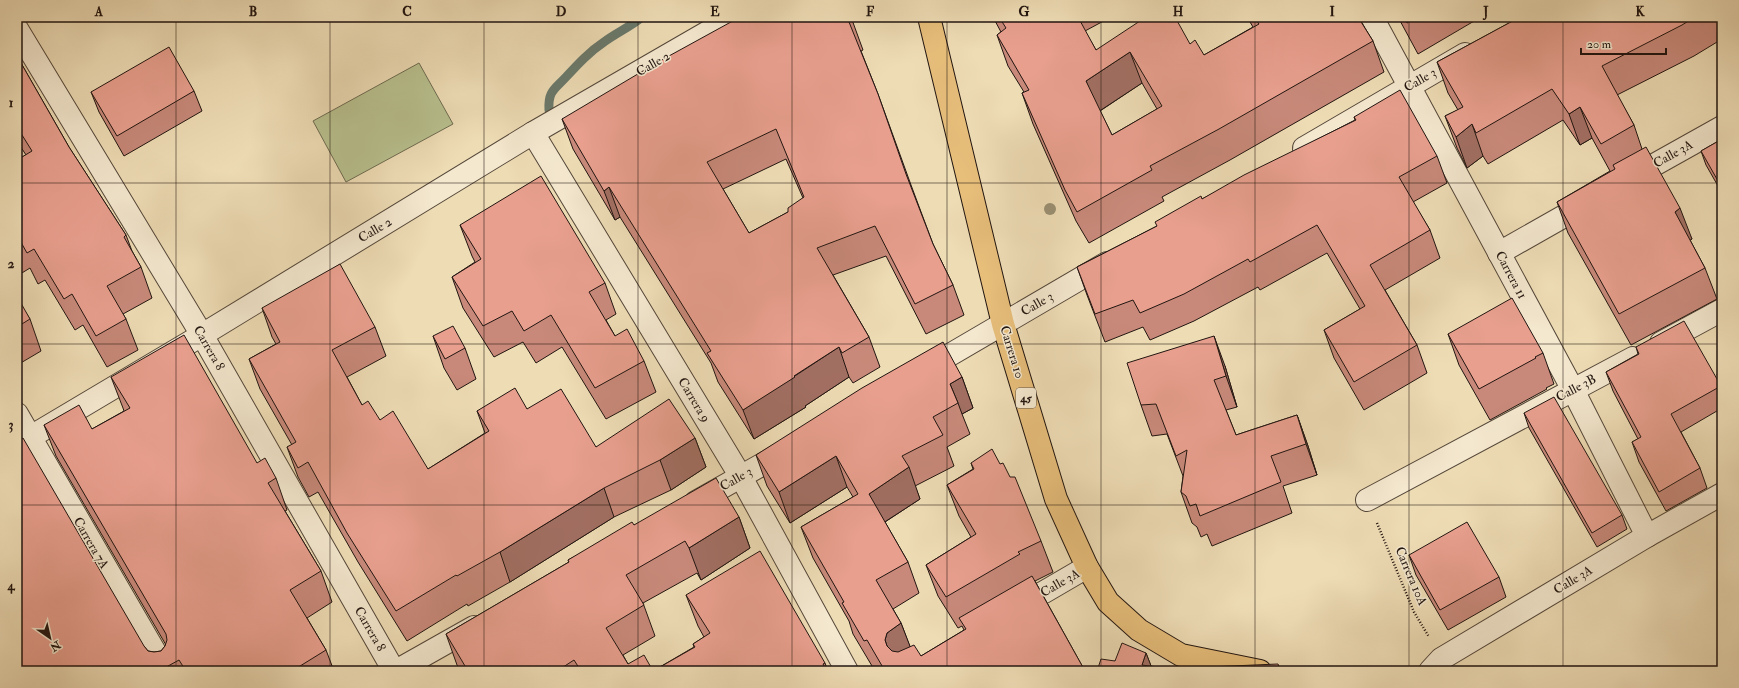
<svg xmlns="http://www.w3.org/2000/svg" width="1739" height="688" font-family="'IM FELL Double Pica',serif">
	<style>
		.green { fill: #b8c08e; stroke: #6c6a4f }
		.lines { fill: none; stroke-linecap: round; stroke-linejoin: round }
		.stream { stroke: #6a796b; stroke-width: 9 }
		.minor-casing { stroke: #544739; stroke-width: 24 }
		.primary-casing { stroke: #211510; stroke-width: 24 }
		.path { stroke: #211510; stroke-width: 2.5; stroke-dasharray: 1 2; stroke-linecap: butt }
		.minor { stroke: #f4e8cf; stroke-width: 22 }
		.primary { stroke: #e7be7a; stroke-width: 22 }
		.tree { fill: #9a9072 }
		.wall { fill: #c8897a; stroke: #211510; fill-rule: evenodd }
		.shaded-wall { fill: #a26f63; stroke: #211510 }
		.building { fill: #e89f8e; stroke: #211510; fill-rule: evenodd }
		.grid { fill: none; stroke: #211510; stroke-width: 1; stroke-opacity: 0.55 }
		.labels { text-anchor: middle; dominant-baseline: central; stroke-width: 3; stroke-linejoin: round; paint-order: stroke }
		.shield { fill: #f4e8cf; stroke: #605449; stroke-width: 1 }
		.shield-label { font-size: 12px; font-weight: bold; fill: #211510 }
		.street-label { font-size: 13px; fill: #211510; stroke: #f4e8cf }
		.neatline { fill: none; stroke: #211510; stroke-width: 1.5 }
		.grid-label { font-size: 13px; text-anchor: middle; font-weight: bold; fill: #211510 }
	</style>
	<rect width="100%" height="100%" fill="#eedcb5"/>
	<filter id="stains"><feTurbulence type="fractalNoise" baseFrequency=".005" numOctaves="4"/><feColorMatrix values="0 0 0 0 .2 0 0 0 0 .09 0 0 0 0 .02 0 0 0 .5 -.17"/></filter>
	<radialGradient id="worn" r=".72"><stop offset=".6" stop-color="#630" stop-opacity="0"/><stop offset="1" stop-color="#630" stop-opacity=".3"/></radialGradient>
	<path class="green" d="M419 63 453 124 346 182 313 121Z"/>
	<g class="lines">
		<path class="stream" d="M549 110C548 91 554 90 566 77 578 64 589 52 604 42 616 33 630 27 642 17"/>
		<g class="minor-casing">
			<g id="minor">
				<path d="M1372 17 1573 390 1647 536"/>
				<path d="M17 29 202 335 394 671"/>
				<path d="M533 133 741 477 847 671"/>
				<path d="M1304 148 1465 54"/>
				<path d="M1629 179 1722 127"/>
				<path d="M1499 253 1589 202"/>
				<path d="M1661 343 1722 310"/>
				<path d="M924 370 1107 263"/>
				<path d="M17 414 166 671"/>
				<path d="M17 445 202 335 533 133 734 17"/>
				<path d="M1367 500 1633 358"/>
				<path d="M696 502 786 451"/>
				<path d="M1015 609 1087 567"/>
				<path d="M396 671 474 627"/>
				<path d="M1430 671 1441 659 1647 536 1722 494"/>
			</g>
		</g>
		<g class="primary-casing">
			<path id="primary" d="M929 17 1003 324 1056 499 1087 567 1108 602 1139 630 1181 655 1260 671"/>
		</g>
		<path class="path" d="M1377 523 1414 612 1429 637"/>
		<use href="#minor" class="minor"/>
		<use href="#primary" class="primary"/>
	</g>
	<circle class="tree" cx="1050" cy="209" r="6"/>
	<g class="wall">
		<path d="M851 17 863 50 861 51 878 94 911 185 933 244 953 285 964 315 926 334 886 256 833 275 869 337 880 367 853 383 849 377 805 406 806 407 754 439 718 382 711 363 620 217 615 220 573 149 562 119ZM786 159 803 198 788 212 749 233 723 189Z"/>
		<path d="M993 17H1111L1085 31 1096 50 1190 44 1204 55 1253 27 1247 17H1358L1373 41 1384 72 1230 160 1162 197 1164 201 1089 243 1076 221 1033 124 1022 93 1024 92 1008 66 997 35 1001 32ZM1142 83 1157 109 1112 135 1100 111Z"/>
		<path d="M1398 17H1481L1418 54Z"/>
		<path d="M1520 17H1722V39L1694 56 1617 95 1634 125 1642 149 1692 239 1690 240 1705 268 1717 299 1631 345 1568 233 1557 202 1610 171 1592 138 1580 145 1563 120 1488 164 1483 156 1467 168 1457 148 1445 116 1458 110 1448 93 1437 62Z"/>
		<path d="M17 56 69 147 126 235 132 251 141 267 152 298 123 314 126 319 138 350 107 367 83 325 75 330 45 280 38 284 30 268 17 276V178H18L17 175V160L26 155 17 141Z"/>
		<path d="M194 91 202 111 124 156 99 112 91 92Z"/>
		<path d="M1354 117 1437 156 1447 183 1413 202 1430 230 1440 258 1385 290 1417 345 1427 373 1364 410 1334 358 1324 330 1360 309 1327 253 1260 290 1258 287 1194 321 1150 340 1143 327 1105 342 1087 295 1077 267 1157 226 1202 199 1355 120Z"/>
		<path d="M1722 139V193L1706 165 1701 151Z"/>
		<path d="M460 225 605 283 616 314 606 320 615 336 644 361 656 392 606 419 562 347 536 363 523 342 494 357 463 308 452 277 475 262 472 256Z"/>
		<path d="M17 299 30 319 41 351 19 364 17 361Z"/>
		<path d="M262 308 375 327 386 356 347 377 362 405 380 420 428 469 485 433 477 411 527 409 596 447 695 438 706 467 671 490 614 517 510 582 468 606 467 604 407 641 358 562 318 492 309 497 298 477 287 447 292 445 260 389 249 359 276 344 272 337Z"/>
		<path d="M1448 334 1543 353 1554 384 1546 388 1547 389 1490 420 1459 365Z"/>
		<path d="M433 336 465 348 476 379 457 390 444 368Z"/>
		<path d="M1636 347 1721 386 1717 374 1722 371V408L1681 432 1700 468 1707 488 1666 511 1639 462 1632 442 1638 439 1613 391 1606 372 1638 354Z"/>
		<path d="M1225 366 1237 407 1226 410 1236 435 1297 415 1308 446 1317 475 1283 486 1292 513 1212 546 1207 534 1201 537 1197 527 1192 523 1181 492 1183 476 1167 434 1152 436 1141 405Z"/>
		<path d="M111 377 257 463 276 478 287 510 285 511 321 571 332 602 307 618 326 650 334 671H17L144 646 148 651 154 652 161 651 165 646 166 645 56 456 44 425 92 429 124 411 123 408Z"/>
		<path d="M962 377 973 408 962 414 970 434 947 447 954 466 915 486 920 499 885 522 908 562 919 593 893 609 901 623 910 647 921 656 964 630 962 626 958 628 938 596 926 565 971 537 959 516 947 485 973 469 971 463 1041 541 1053 572 1035 581 1085 671H875L853 634 849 621 813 558 801 527 853 497 847 487 790 523 767 486 756 455Z"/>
		<path d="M1524 413 1622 515 1627 529 1597 547 1529 428Z"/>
		<path d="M739 517 750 548 701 580 697 573 643 603 655 636 623 655 628 664 653 671H461L457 665 446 634 569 562 568 560 634 525Z"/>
		<path d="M1409 555 1499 577 1506 597 1448 630 1416 575Z"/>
		<path d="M686 595 825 663 828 671H653L694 647 693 644 704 637 698 626Z"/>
		<path d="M1146 653 1151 666 1175 670V671H1100L1098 668 1115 661Z"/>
	</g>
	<g class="shaded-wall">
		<path d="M1130 52 1142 83 1098 112 1086 81Z"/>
		<path d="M1580 107 1592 138 1580 145 1569 114Z"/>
		<path d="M1472 124 1483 156 1467 168 1456 137Z"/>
		<path d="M609 187 620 217 615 220 604 191Z"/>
		<path d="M1680 208 1692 239 1686 243 1675 212Z"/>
		<path d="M1214 336 1225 366 1237 407 1226 376Z"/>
		<path d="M839 347 849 377 805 406 806 407 754 439 743 410Z"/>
		<path d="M962 377 973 408 962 414 958 403 950 384Z"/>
		<path d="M1297 415 1308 446 1317 475 1306 444Z"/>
		<path d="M695 438 706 467 671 490 660 460Z"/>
		<path d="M836 456 847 487 790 523 779 492Z"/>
		<path d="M909 467 920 499 880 525 869 494Z"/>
		<path d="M604 488 614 517 510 582 500 552Z"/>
		<path d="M739 517 750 548 701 580 689 548Z"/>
		<path d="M901 623 913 654 898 664 887 646 885 640 887 633Z"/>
		<path d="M1146 653 1153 671 1142 665Z"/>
	</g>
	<g class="building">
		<path d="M740 17H851L852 21 849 22 878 94 906 174 933 244 953 285 915 304 875 226 817 248 869 337 842 353 839 347 794 376 795 377 743 410 707 353 711 351 609 187 604 191 562 119 658 62ZM776 129 804 197 788 208V212L749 233 707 162Z"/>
		<path d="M999 17H1078L1096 50 1146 17H1175L1190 44 1195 40 1204 55 1259 24 1254 17H1358L1373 41 1219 129 1150 166 1152 170 1077 212 1065 190 1022 93 1029 90 997 35 1006 28ZM1130 52 1162 106 1112 135 1086 81Z"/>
		<path d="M1404 17H1418L1407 23Z"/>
		<path d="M1520 17H1695L1682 25 1602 66 1634 125 1601 144 1580 107 1569 114 1552 89 1476 133 1472 124 1456 137 1445 116 1463 107 1437 62Z"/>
		<path d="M169 47 194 91 117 136 91 92Z"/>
		<path d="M17 56 69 147 126 235 124 237 141 267 107 286 126 319 96 336 72 294 64 299 34 249 27 253 18 237 17 238V178L21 176 17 170V160L32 151 17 127Z"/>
		<path d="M1400 90 1437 156 1399 177 1430 230 1370 265 1417 345 1354 382 1324 330 1365 306 1317 225 1250 262 1248 259 1184 294 1140 313 1133 300 1095 314 1077 267 1157 226 1155 222 1201 196 1202 199 1244 175 1356 120 1354 117Z"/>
		<path d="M1722 139V188L1701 151Z"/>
		<path d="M1646 147 1680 208 1675 212 1705 268 1619 314 1557 202 1615 169 1613 165Z"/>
		<path d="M541 176 605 283 589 292 615 336 627 329 644 361 595 388 551 315 524 331 512 311 483 326 452 277 481 259 460 225Z"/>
		<path d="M340 264 375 327 332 350 362 405 368 401 380 420 393 411 428 469 489 431 477 411 515 388 527 409 561 389 596 447 669 399 695 438 660 460 604 488 500 552 457 576 456 575 396 611 347 533 308 462 298 468 287 447 296 442 249 359 280 342 262 308Z"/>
		<path d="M18 298 30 319 17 327V299Z"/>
		<path d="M1512 298 1543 353 1535 357 1536 358 1479 389 1448 334Z"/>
		<path d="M1684 321 1721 386 1671 414 1700 468 1659 492 1632 442 1641 437 1606 372 1639 354 1636 347Z"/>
		<path d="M453 326 465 348 445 359 433 336Z"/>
		<path d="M184 335 257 463 265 458 276 478 268 483 321 571 290 590 326 650 292 671H186L179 660 159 671H17V442L23 438 144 646 148 651 154 652 161 651 165 646 167 640 166 634 44 425 79 405 92 429 130 408 111 377Z"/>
		<path d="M1214 336 1226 376 1214 380 1236 435 1297 415 1306 444 1271 456 1281 482 1200 516 1196 504 1190 506 1186 496 1181 492 1187 450 1176 456 1156 404 1141 405 1127 363Z"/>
		<path d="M943 342 962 377 950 384 958 403 933 417 943 435 902 456 909 467 869 494 908 562 876 580 901 623 887 633 885 640 887 646 892 651 898 652 914 645 921 656 966 629 959 618 1032 576 1085 671H885L867 640 864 641 842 603 844 602 801 527 858 494 836 456 779 492 756 455 862 388Z"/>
		<path d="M1722 371V383L1717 374Z"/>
		<path d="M1554 397 1622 515 1592 533 1524 413Z"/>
		<path d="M992 449 1000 464 1003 463 1010 477H1015L1041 541 1018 552 1020 554 946 597 926 565 976 534 947 485 974 469 971 463Z"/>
		<path d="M716 478 739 517 689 548 685 541 626 575 644 605 606 628 628 664 644 655 653 671H581L574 660 557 671H468L446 634 569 562 568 560 632 522 634 525Z"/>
		<path d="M1467 522 1499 577 1440 610 1409 555Z"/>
		<path d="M760 551 825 663 823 664 827 671H653L695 647 693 644 710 633 686 595Z"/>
		<path d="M1122 643 1146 653 1142 665 1175 670V671H1106L1098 668 1101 659 1115 661Z"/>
		<path d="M1278 664 1281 671H1209L1208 667Z"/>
	</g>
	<path class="grid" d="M176 17V671M330 17V671M484 17V671M638 17V671M792 17V671M947 17V671M1101 17V671M1255 17V671M1409 17V671M1563 17V671M17 183H1722M17 344H1722M17 505H1722"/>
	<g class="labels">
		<rect class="shield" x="1016" y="388" width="20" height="20" rx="3"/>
		<g class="shield-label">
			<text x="1026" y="398">45</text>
		</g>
		<g class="street-label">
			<text transform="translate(653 64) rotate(-30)">Calle 2</text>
			<text transform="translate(1420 80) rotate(-30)">Calle 3</text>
			<text transform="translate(1673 154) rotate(-29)">Calle 3A</text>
			<text transform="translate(375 230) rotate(-31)">Calle 2</text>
			<text transform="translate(1511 275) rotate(62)">Carrera 11</text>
			<text transform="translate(1037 304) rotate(-30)">Calle 3</text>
			<text transform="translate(209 348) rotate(60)">Carrera 8</text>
			<text transform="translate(1012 352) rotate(73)">Carrera 10</text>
			<text transform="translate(1576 388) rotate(-28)">Calle 3B</text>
			<text transform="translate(694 400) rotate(59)">Carrera 9</text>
			<text transform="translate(736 479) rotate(-30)">Calle 3</text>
			<text transform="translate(91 543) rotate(60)">Carrera 7A</text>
			<text transform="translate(1411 576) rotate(67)">Carrera 10A</text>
			<text transform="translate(1573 580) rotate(-31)">Calle 3A</text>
			<text transform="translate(1060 583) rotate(-30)">Calle 3A</text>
			<text transform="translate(370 629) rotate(60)">Carrera 8</text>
		</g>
	</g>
	<rect width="1739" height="688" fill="none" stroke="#eedcb5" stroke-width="44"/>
	<g transform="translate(50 638) rotate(146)" stroke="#f4e8cf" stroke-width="3" paint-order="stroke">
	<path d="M0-3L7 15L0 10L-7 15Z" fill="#211510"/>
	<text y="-6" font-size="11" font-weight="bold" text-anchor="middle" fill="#211510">N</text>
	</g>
	<path d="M1581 48v6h85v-6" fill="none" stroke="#211510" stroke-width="2"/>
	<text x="1587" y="48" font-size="12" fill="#211510" stroke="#f4e8cf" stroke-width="3" paint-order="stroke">20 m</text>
	<rect x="22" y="22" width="1695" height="644" class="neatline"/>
	<g class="grid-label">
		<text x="99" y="16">A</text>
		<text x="253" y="16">B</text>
		<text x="407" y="16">C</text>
		<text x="561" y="16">D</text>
		<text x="715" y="16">E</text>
		<text x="870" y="16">F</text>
		<text x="1024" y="16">G</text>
		<text x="1178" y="16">H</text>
		<text x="1332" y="16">I</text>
		<text x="1486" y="16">J</text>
		<text x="1640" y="16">K</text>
		<text x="11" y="107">1</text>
		<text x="11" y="268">2</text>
		<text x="11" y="429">3</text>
		<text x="11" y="590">4</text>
	</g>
	<rect width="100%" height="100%" filter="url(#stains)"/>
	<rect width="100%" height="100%" fill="url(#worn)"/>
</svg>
